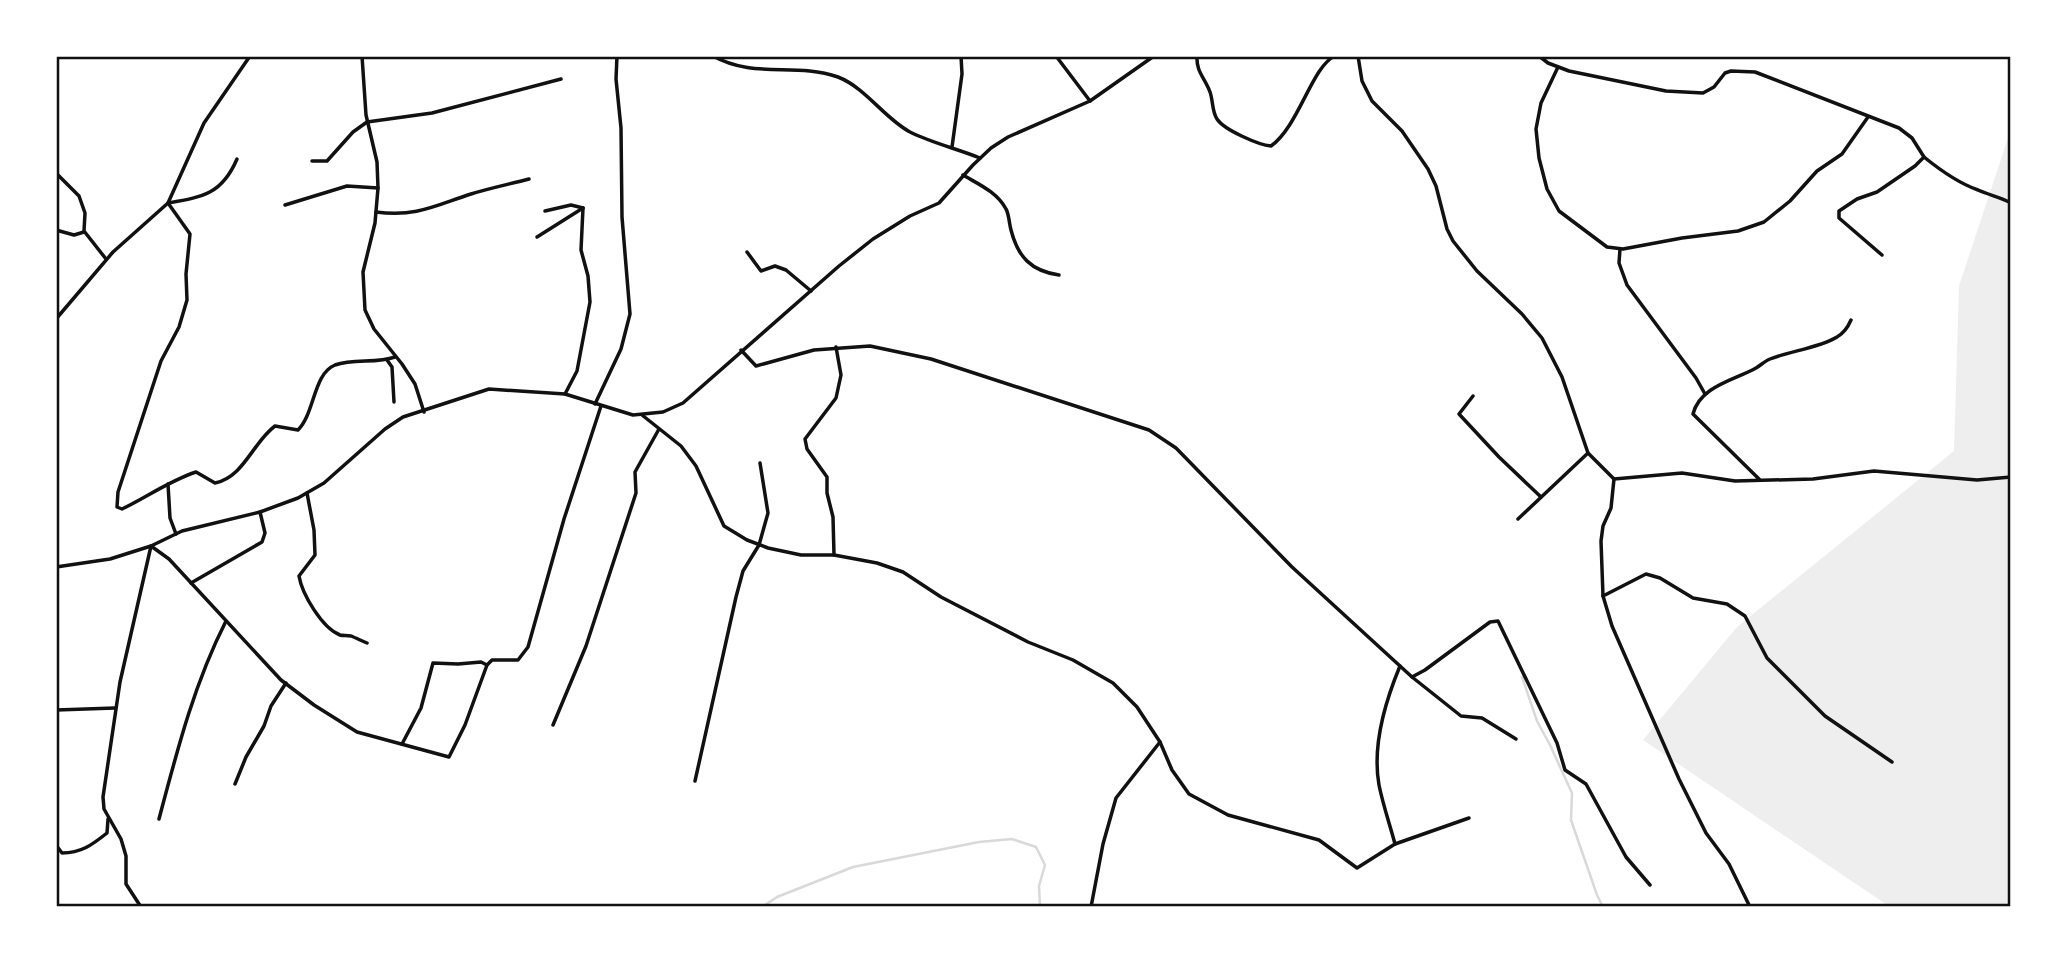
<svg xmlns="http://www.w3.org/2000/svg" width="2067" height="963" font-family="'Titillium Web',sans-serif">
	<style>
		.green { fill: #eee }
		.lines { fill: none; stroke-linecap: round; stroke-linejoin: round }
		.stream { stroke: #d9d9d9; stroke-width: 2.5 }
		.minor { stroke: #111; stroke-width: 3.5 }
		.neatline { fill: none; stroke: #111; stroke-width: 2.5 }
	</style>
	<rect width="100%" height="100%" fill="#fff"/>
	<path class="green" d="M2011 129V907H1890L1643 740 1737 627 1954 451 1959 286Z"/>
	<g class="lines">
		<g class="stream">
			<path d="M1522 677 1537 721 1550 745 1572 793 1571 820 1597 895 1603 907"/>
			<path d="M762 907 777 897 853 867 979 842 1012 839 1036 847 1045 865 1039 886 1040 907"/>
		</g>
		<g class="minor">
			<path d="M362 56 366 115 377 162 378 188 375 223 363 272 365 310 374 329 402 364 415 384 424 412"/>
			<path d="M713 56C754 79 795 62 838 77 866 88 884 118 910 132 932 143 958 149 980 158"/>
			<path d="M1056 56 1090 101"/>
			<path d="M1197 56C1196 72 1205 78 1210 92 1213 100 1212 112 1217 119 1224 130 1259 145 1271 146 1299 126 1312 66 1335 56"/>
			<path d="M1358 56 1362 81 1372 101 1402 131 1428 169 1436 186 1447 229 1453 241 1477 271 1522 314 1542 338 1562 377 1588 453 1614 479 1611 508 1603 526 1601 541 1603 596 1612 626 1679 779 1706 833 1729 864 1750 907"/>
			<path d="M1539 56 1548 63 1569 71 1666 91 1703 93 1714 87 1725 73 1731 71 1755 72 1899 128 1912 138 1924 157"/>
			<path d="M1558 67 1541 103 1536 129 1539 158 1547 189 1559 211 1607 247 1623 249 1682 238 1738 231 1764 222 1790 201 1817 171 1842 154 1868 117"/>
			<path d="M952 147 962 74 961 56"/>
			<path d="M312 161H327L353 132 367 122 432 113 561 79"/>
			<path d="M56 173 79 196 85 213 84 231 106 259"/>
			<path d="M963 175C978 184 997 192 1006 209 1009 214 1009 223 1011 230 1018 257 1031 271 1059 275"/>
			<path d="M168 203 190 234 186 274 187 300 179 327 161 361 118 492 117 507 122 509C147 497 169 481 196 472L215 483C244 477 253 442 275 426L298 430C315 413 313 374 335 365 354 358 376 364 395 357"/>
			<path d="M168 203C203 197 222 194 237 159"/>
			<path d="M285 205 347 186 378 188"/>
			<path d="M545 211 571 205 583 208"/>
			<path d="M376 212C417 217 434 206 471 194 490 188 510 184 529 179"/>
			<path d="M56 230 74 235 84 232"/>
			<path d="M537 237 583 208"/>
			<path d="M1620 249 1619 263 1627 285 1696 378 1705 394"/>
			<path d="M747 252 761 271 775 266 786 270 811 291"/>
			<path d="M1882 255 1839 218V211L1857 199 1877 192 1915 166 1924 157C1940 170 1958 183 1978 190 1989 195 2000 197 2011 203"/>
			<path d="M56 319 113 252 168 203 204 123 250 56"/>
			<path d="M741 350 756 366 814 350 870 346 931 359 1149 430 1176 448 1292 567 1412 677 1425 670 1490 622 1498 621 1557 743 1565 770 1586 784 1626 857 1650 885"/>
			<path d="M387 360 392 367 394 402"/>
			<path d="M565 394 577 371 590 302 588 276 581 250 583 208"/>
			<path d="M1473 396 1459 414 1499 457 1541 497"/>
			<path d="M595 404 621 349 630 314 622 217 621 128 616 79 617 56"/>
			<path d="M642 415 681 446 696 466 724 526 747 540 768 548 801 555H834L877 563 903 572 941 597 1028 642 1073 660 1113 683 1137 707 1160 742 1172 770 1189 794 1228 815 1319 840 1357 868 1395 844 1469 818"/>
			<path d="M1614 479 1682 473 1735 481 1813 479 1874 471 1977 480 2011 477"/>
			<path d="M1759 479 1693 414C1700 386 1735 380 1756 368 1761 365 1765 361 1770 359 1790 351 1819 348 1837 337 1844 333 1848 327 1851 320"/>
			<path d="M168 484 170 518 176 534"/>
			<path d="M307 493 314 530 315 555 299 576C302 594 322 628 340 635 343 636 347 635 351 636 356 638 362 641 367 643"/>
			<path d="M1518 519 1588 453"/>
			<path d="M834 555 833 517 827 493V477L807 449 805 439 836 398 841 375 836 347"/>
			<path d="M56 567 110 559 151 546 182 531 260 512 298 498 324 483 385 429 403 417 489 389 565 394 633 415 663 412 683 403 839 266 873 239 910 216 939 203 973 165 991 148 1008 137 1090 101 1154 56"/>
			<path d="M191 583 262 542 265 533 260 512"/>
			<path d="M1603 596 1646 574 1660 578 1693 598 1727 604 1745 616 1767 658 1825 716 1892 762"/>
			<path d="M1412 677 1461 716 1482 718 1516 739"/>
			<path d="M56 710 115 708"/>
			<path d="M553 725 586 646 636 493 635 472 659 429"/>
			<path d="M402 744 421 708 433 663 458 664 481 662 487 665"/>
			<path d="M695 781 736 597 743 571 759 545 768 513 760 463"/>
			<path d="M235 784 246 757 264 726 271 706 286 683"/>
			<path d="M159 819C177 751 194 684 226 621"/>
			<path d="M1395 844C1390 825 1383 805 1379 785 1372 746 1385 702 1400 666"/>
			<path d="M56 845 62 853C81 853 92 845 107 833L108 819"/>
			<path d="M141 907 126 884V856L121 839 104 809 103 797 120 682 151 546 169 559 281 680 314 705 357 732 449 757 465 725 487 665 492 660H518L528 647 564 519 601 406"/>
			<path d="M1091 907 1103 844 1116 798 1160 742"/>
		</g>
	</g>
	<rect width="2067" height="963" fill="none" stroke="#ffffff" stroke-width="116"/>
	<rect x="58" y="58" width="1951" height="847" class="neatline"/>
</svg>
